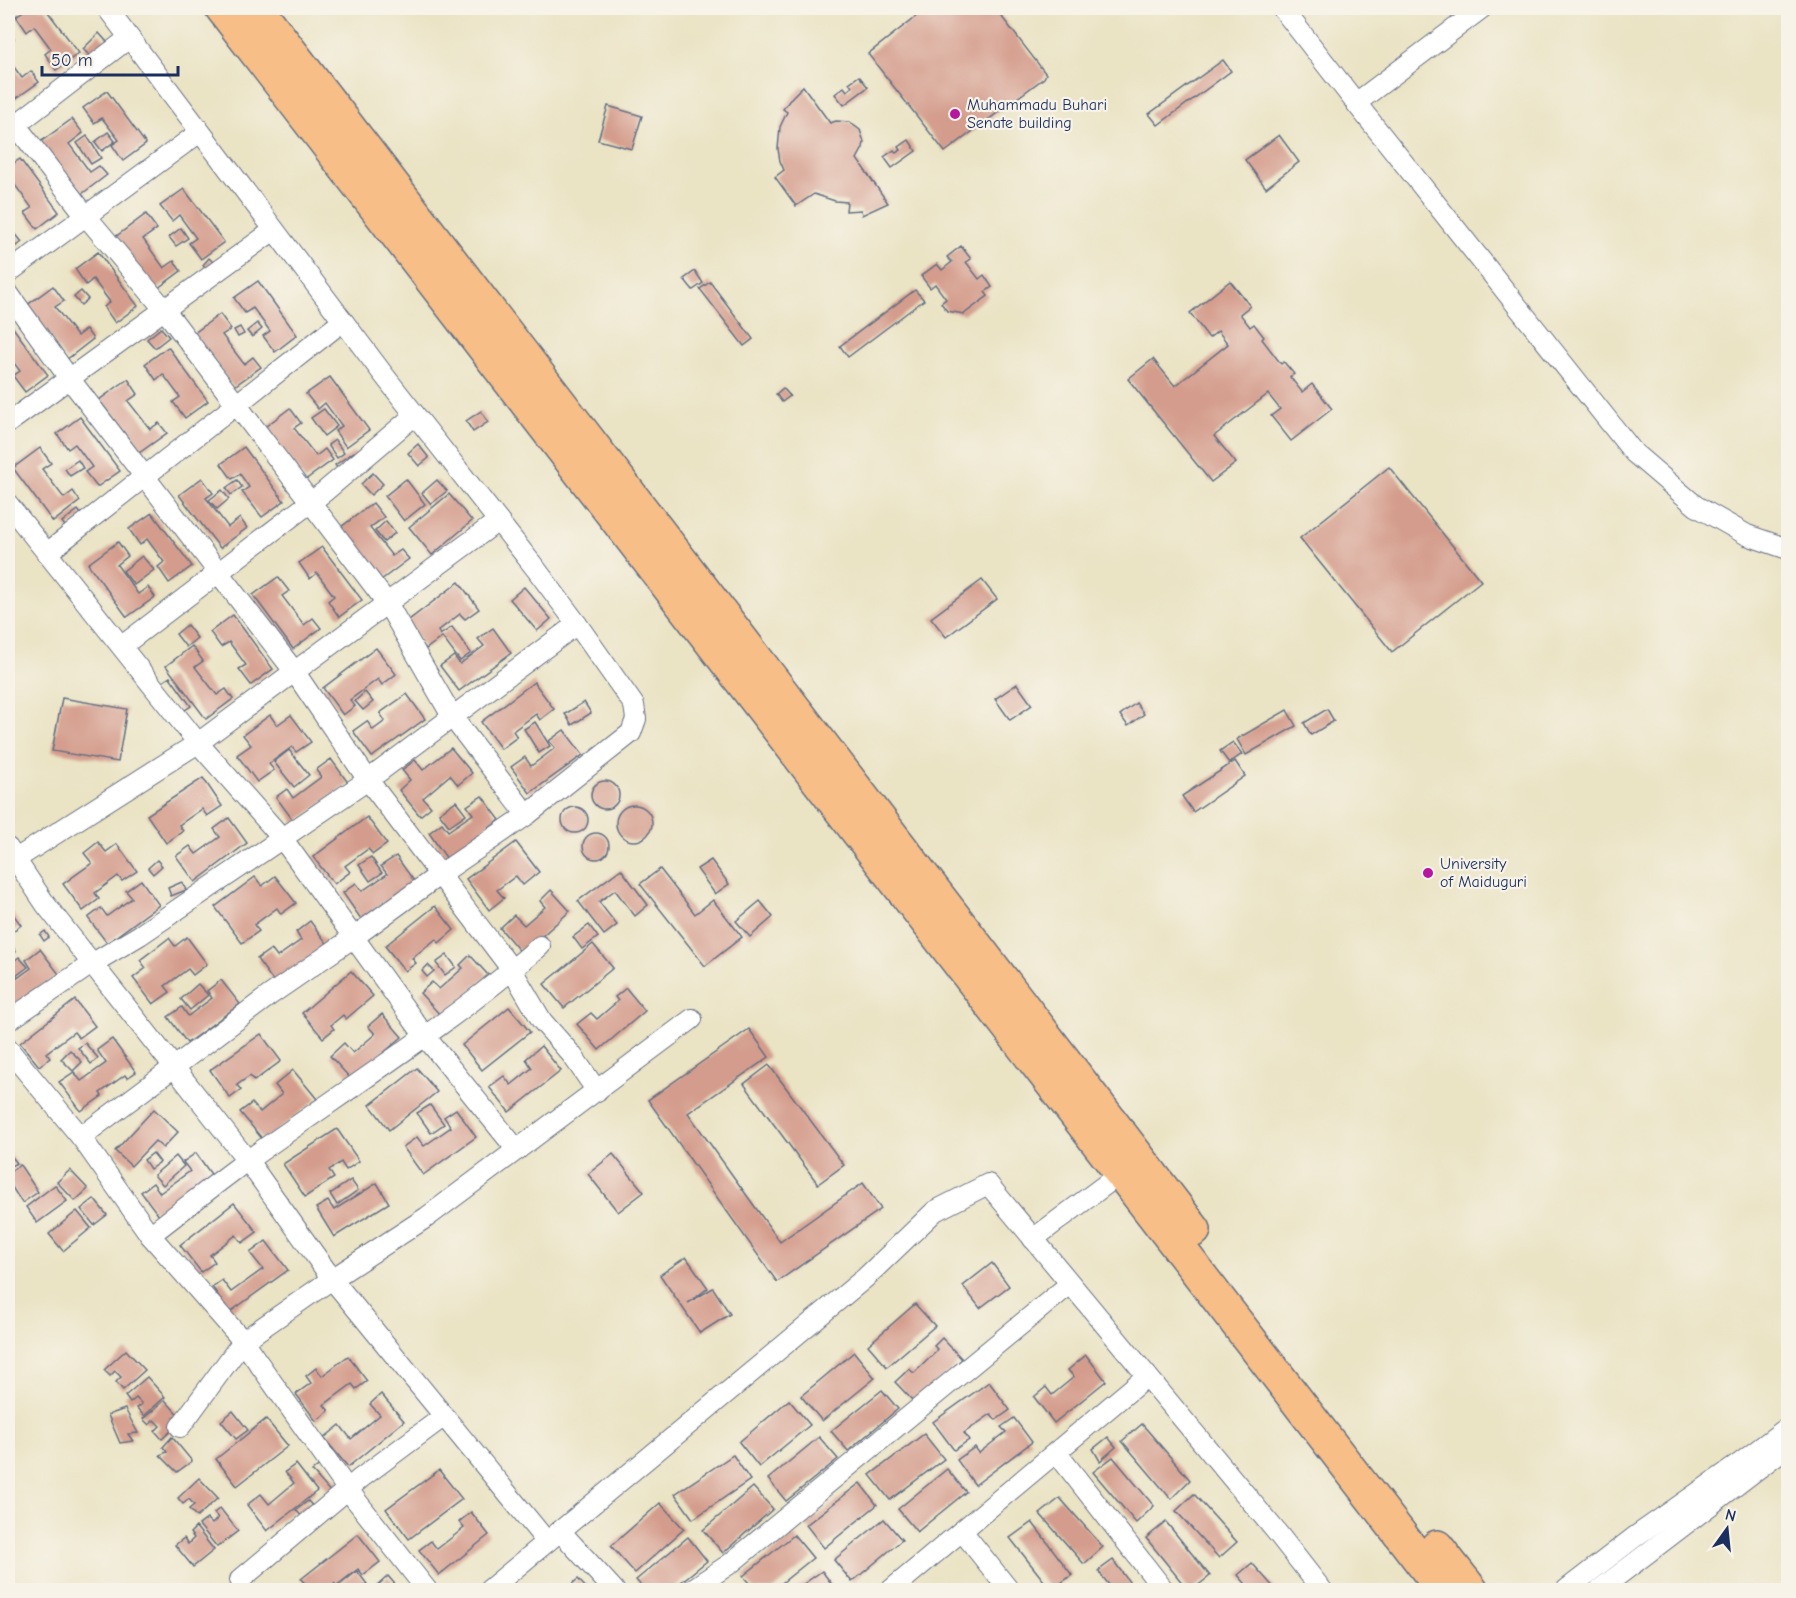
<svg xmlns="http://www.w3.org/2000/svg" width="1796" height="1598" font-family="'Comic Neue',sans-serif">
	<style>
		.building { fill: #d49c8c }
		.lines { fill: none; stroke-linecap: round; stroke-linejoin: round }
		.street-casing { stroke: #636e82; stroke-width: 22 }
		.highway-casing { stroke: #636e82; stroke-width: 36 }
		.street { stroke: #fff; stroke-width: 20 }
		.highway { stroke: #f7be87; stroke-width: 33 }
		.poi-dot { fill: #b5179e; stroke: #f7f3e8; stroke-width: 2 }
		.labels { text-anchor: middle; dominant-baseline: central; stroke-width: 4.5; stroke-linejoin: round; paint-order: stroke }
		.poi-label { font-size: 16px; fill: #1b2f5e; stroke: #f7f3e8; text-anchor: start }
	</style>
	<rect width="100%" height="100%" fill="#f7f3e8"/>
	<filter id="ink" filterUnits="userSpaceOnUse"><feTurbulence type="fractalNoise" baseFrequency=".0167" numOctaves="2"/><feDisplacementMap in="SourceGraphic" scale="12" xChannelSelector="R" yChannelSelector="G"/><feConvolveMatrix kernelMatrix="1 2 1 2 8 2 1 2 1" color-interpolation-filters="sRGB"/></filter>
	<filter id="wash" filterUnits="userSpaceOnUse"><feTurbulence type="fractalNoise" baseFrequency=".008" numOctaves="4" result="noise"/><feDisplacementMap in="SourceGraphic" scale="24" xChannelSelector="R" yChannelSelector="G"/><feGaussianBlur stdDeviation="1.35" result="paint"/><feColorMatrix in="noise" values="0 0 0 0 0 0 0 0 0 0 0 0 0 0 0 0 0 1.4 0 .05"/><feComposite in="paint" operator="in"/></filter>
	<g filter="url(#wash)">
		<rect width="100%" height="100%" fill="#eae3c4"/>
		<g id="blocks">
			<g class="building">
				<path d="M28 8H45L79 53 56 70 45 54 51 49 34 26 27 32 16 16Z"/>
				<path d="M927 8H995L1046 74 1044 78 945 152 868 54Z"/>
				<path d="M8 30 14 39 8 45Z"/>
				<path d="M99 33 107 42 91 57 83 49Z"/>
				<path d="M8 59 22 78 31 71 39 82 11 102 8 97Z"/>
				<path d="M1223 60 1231 71 1158 125 1149 114Z"/>
				<path d="M859 76 868 87 844 105 835 94 844 87 847 91 852 87 849 83Z"/>
				<path d="M803 86 830 123 836 121 849 122 860 130 864 142 863 148 857 159 888 203 862 215 861 210 846 211 847 202 835 201 814 194 796 206 775 177 784 170 780 161 778 149 780 127 787 112 783 109 792 97Z"/>
				<path d="M107 91 146 144 123 161 112 145 119 140 102 118 94 123 83 108Z"/>
				<path d="M608 106 642 116 632 149 598 140Z"/>
				<path d="M72 119 83 133 69 144 90 172 99 166 107 175 79 196 39 143Z"/>
				<path d="M108 132 115 141 102 151 95 142Z"/>
				<path d="M1279 135 1299 162 1266 188 1245 160Z"/>
				<path d="M87 136 101 158 91 164 77 143Z"/>
				<path d="M909 140 916 151 892 168 884 157 894 150 896 153 901 150 899 147Z"/>
				<path d="M20 159 59 212 37 229 25 213 32 208 15 185 8 191V167Z"/>
				<path d="M184 189 224 242 201 259 189 243 196 238 179 215 172 221 160 206Z"/>
				<path d="M146 214 157 229 143 239 164 268 174 261 181 271 154 291 114 238Z"/>
				<path d="M181 228 188 238 176 246 169 237Z"/>
				<path d="M14 232 22 242 8 253V237Z"/>
				<path d="M961 246 971 259 966 262 979 279 984 275 992 287 985 292 988 296 964 314 947 311 941 303 946 299 935 284 930 288 921 276 937 264 942 270 952 262 947 257Z"/>
				<path d="M98 252 138 306 115 323 104 307 110 302 93 279 86 285 75 269Z"/>
				<path d="M209 258 214 263 207 269 203 265Z"/>
				<path d="M695 271 703 283 693 290 684 279Z"/>
				<path d="M258 281 297 335 275 352 263 336 270 331 253 308 245 313 234 298Z"/>
				<path d="M1230 281 1250 306 1240 314 1250 327 1254 324 1264 337 1262 339 1281 364 1284 362 1294 374 1290 377 1302 392 1312 384 1332 409 1291 441 1271 416 1280 409 1268 394 1214 436 1236 463 1211 482 1128 379 1153 359 1175 386 1228 344 1218 331 1209 338 1190 313Z"/>
				<path d="M710 282 753 339 744 346 700 289Z"/>
				<path d="M53 286 64 301 55 307 77 336 86 329 93 339 66 360 26 306Z"/>
				<path d="M915 290 924 300 848 357 840 346Z"/>
				<path d="M81 291 88 299 81 305 74 297Z"/>
				<path d="M220 314 231 329 222 335 244 364 253 357 261 367 233 387 193 334Z"/>
				<path d="M8 321 48 375 25 392 13 376 20 371 8 355Z"/>
				<path d="M257 323 262 329 252 337 247 331Z"/>
				<path d="M240 327 244 334 238 337 234 330Z"/>
				<path d="M161 328 169 337 155 348 147 339Z"/>
				<path d="M168 347 208 401 185 418 173 402 180 397 163 374 156 380 145 364Z"/>
				<path d="M330 377 369 430 346 447 335 431 342 426 325 403 318 409 306 394Z"/>
				<path d="M128 379 138 394 128 401 150 429 159 423 167 433 139 453 99 400Z"/>
				<path d="M783 388 790 396 782 402 776 394Z"/>
				<path d="M290 408 301 423 294 428 316 456 325 449 333 460 305 480 265 427Z"/>
				<path d="M324 409 337 426 324 436 311 418Z"/>
				<path d="M481 411 488 422 473 432 466 421Z"/>
				<path d="M80 417 120 471 97 487 85 472 92 467 75 444 68 449 57 434Z"/>
				<path d="M335 440 344 453 337 458 328 445Z"/>
				<path d="M418 444 429 458 419 466 408 453Z"/>
				<path d="M244 447 284 501 262 517 242 492 249 487 240 474 232 479 221 464Z"/>
				<path d="M40 448 51 463 42 469 64 498 73 491 80 501 53 522 13 468Z"/>
				<path d="M354 452 358 457 339 470 335 465Z"/>
				<path d="M78 460 83 468 70 476 65 469Z"/>
				<path d="M1389 467 1481 581 1392 652 1300 538Z"/>
				<path d="M373 473 383 484 371 495 361 484Z"/>
				<path d="M202 478 213 493 206 498 228 527 240 518 247 528 220 548 179 495Z"/>
				<path d="M406 479 425 504 404 521 385 496Z"/>
				<path d="M237 480 242 487 231 495 226 488Z"/>
				<path d="M437 480 447 491 431 504 422 493Z"/>
				<path d="M222 490 229 499 217 509 209 500Z"/>
				<path d="M449 494 472 521 432 555 409 527Z"/>
				<path d="M373 503 384 517 370 528 392 556 401 550 409 559 381 580 341 527Z"/>
				<path d="M78 510 83 517 67 529 62 522Z"/>
				<path d="M152 513 192 566 169 583 158 567 164 562 147 539 140 545 129 529Z"/>
				<path d="M386 521 395 533 384 542 375 531Z"/>
				<path d="M118 542 128 556 117 565 138 594 148 587 155 597 127 617 88 564Z"/>
				<path d="M322 547 362 600 339 617 328 601 334 596 317 573 310 579 299 563Z"/>
				<path d="M142 556 154 570 134 585 123 571Z"/>
				<path d="M278 577 289 591 282 596 304 625 313 618 321 628 293 649 253 595Z"/>
				<path d="M982 580 997 599 946 637 931 618Z"/>
				<path d="M459 582 479 609 465 619 460 614 438 631 440 635 452 627 471 653 460 661 442 637 426 649 405 623Z"/>
				<path d="M524 587 551 619 537 631 510 599Z"/>
				<path d="M233 615 273 669 251 685 239 669 246 665 229 642 221 647 210 632Z"/>
				<path d="M187 625 197 638 186 647 176 634Z"/>
				<path d="M493 628 511 653 459 691 440 666 454 656 460 664 484 646 478 639Z"/>
				<path d="M192 646 203 661 195 667 217 695 226 689 233 699 206 719 166 666Z"/>
				<path d="M376 648 396 674 382 685 378 679 350 700 355 706 343 715 323 688Z"/>
				<path d="M170 677 191 706 182 712 161 683Z"/>
				<path d="M534 682 554 709 540 720 536 714 513 731 517 737 501 749 481 722Z"/>
				<path d="M1017 684 1032 705 1010 720 995 699Z"/>
				<path d="M365 692 373 702 363 710 355 701Z"/>
				<path d="M407 694 425 719 372 757 353 731 367 721 373 730 385 721 380 713Z"/>
				<path d="M62 698 127 709 118 762 52 751Z"/>
				<path d="M584 702 591 713 572 725 565 714Z"/>
				<path d="M1136 703 1144 714 1128 726 1120 715Z"/>
				<path d="M1327 709 1334 721 1311 735 1304 723Z"/>
				<path d="M1287 710 1296 726 1246 755 1237 739Z"/>
				<path d="M270 715 277 725 291 715 311 742 296 752 292 747 269 764 274 770 257 782 237 755 251 745 243 735Z"/>
				<path d="M535 722 550 746 539 753 524 729Z"/>
				<path d="M564 730 583 755 530 793 511 767 525 757 531 766 555 748 549 741Z"/>
				<path d="M1233 742 1242 754 1229 763 1220 751Z"/>
				<path d="M451 748 472 773 458 785 450 775 423 798 431 807 420 816 399 790 410 780 402 770 415 760 423 770Z"/>
				<path d="M289 750 309 775 294 787 274 762Z"/>
				<path d="M331 759 349 784 295 823 276 797 287 789 293 798 321 777 316 770Z"/>
				<path d="M1235 761 1245 776 1193 812 1182 796Z"/>
				<path d="M203 778 222 806 207 816 202 809 179 825 183 831 166 843 147 815Z"/>
				<circle cx="605" cy="795" r="14"/>
				<path d="M482 796 500 820 447 859 429 833 442 823 448 831 473 814 467 806Z"/>
				<path d="M456 801 466 814 449 826 439 813Z"/>
				<circle cx="634" cy="823" r="18"/>
				<circle cx="575" cy="820" r="13"/>
				<path d="M367 817 387 844 373 854 368 849 345 866 350 872 334 884 313 857Z"/>
				<path d="M229 818 247 843 195 882 176 856 190 846 196 854 220 837 214 829Z"/>
				<circle cx="596" cy="846" r="13"/>
				<path d="M98 842 106 852 117 844 137 871 122 881 118 876 95 893 99 899 83 911 63 884 92 863 84 853Z"/>
				<path d="M516 842 539 872 523 885 516 876 497 890 504 898 489 910 466 879Z"/>
				<path d="M396 856 414 881 361 919 343 893 356 883 362 891 387 874 381 866Z"/>
				<path d="M371 857 382 873 370 881 359 865Z"/>
				<path d="M157 860 162 866 153 874 148 868Z"/>
				<path d="M711 860 729 884 715 894 697 869Z"/>
				<path d="M621 869 648 905 635 916 615 890 599 902 617 925 604 935 578 901Z"/>
				<path d="M660 869 695 914 713 900 742 937 705 966 640 884Z"/>
				<path d="M275 876 296 903 281 914 277 908 254 925 259 931 242 943 215 907 255 877 262 886Z"/>
				<path d="M141 880 159 905 107 943 88 918 101 908 107 916 132 898 126 891Z"/>
				<path d="M182 882 186 890 171 896 168 888Z"/>
				<path d="M551 890 570 911 522 954 500 928 514 915 524 925 545 907 540 901Z"/>
				<path d="M760 901 773 917 750 937 736 921Z"/>
				<path d="M435 906 454 930 439 943 436 939 412 958 416 963 405 971 385 946Z"/>
				<path d="M8 907 21 925 8 935Z"/>
				<path d="M310 921 329 946 276 985 257 959 271 949 277 957 301 940 296 932Z"/>
				<path d="M589 925 598 937 582 949 573 937Z"/>
				<path d="M45 931 49 937 44 941 40 935Z"/>
				<path d="M187 937 207 964 193 975 188 969 165 986 170 992 153 1004 133 978 146 968 140 960 169 938 175 946Z"/>
				<path d="M8 941 16 951 8 958Z"/>
				<path d="M593 944 613 968 564 1008 544 984Z"/>
				<path d="M40 949 59 974 8 1011V985L31 968 26 960Z"/>
				<path d="M447 955 456 967 445 975 436 963Z"/>
				<path d="M470 955 488 975 442 1017 420 993 432 982 439 989 463 968 460 965Z"/>
				<path d="M19 957 28 967 9 981 8 979V966Z"/>
				<path d="M428 965 434 971 427 977 422 971Z"/>
				<path d="M351 971 373 996 346 1019 343 1015 331 1025 334 1029 323 1038 302 1013Z"/>
				<path d="M221 980 240 1004 187 1043 168 1017 182 1007 188 1016 212 998 207 991Z"/>
				<path d="M198 984 208 995 190 1010 181 999Z"/>
				<path d="M626 988 645 1011 599 1050 577 1024 591 1013 597 1019 618 1001 615 997Z"/>
				<path d="M75 1000 95 1026 79 1038 74 1032 46 1053 50 1058 39 1066 20 1043Z"/>
				<path d="M509 1007 530 1032 482 1070 462 1045Z"/>
				<path d="M382 1014 402 1037 352 1080 330 1056 344 1043 353 1053 375 1034 368 1026Z"/>
				<path d="M749 1029 769 1057 688 1113 780 1242 863 1183 881 1209 777 1282 648 1100Z"/>
				<path d="M261 1034 281 1061 254 1081 250 1076 237 1085 241 1090 230 1098 210 1070Z"/>
				<path d="M112 1039 136 1072 127 1078 125 1075 100 1093 102 1096 81 1111 59 1082 74 1072 81 1081 106 1063 97 1050Z"/>
				<path d="M85 1043 98 1058 91 1064 78 1048Z"/>
				<path d="M541 1046 561 1071 509 1112 489 1087 504 1076 511 1085 532 1068 526 1059Z"/>
				<path d="M70 1050 82 1062 73 1071 61 1059Z"/>
				<path d="M769 1065 844 1165 818 1184 744 1084Z"/>
				<path d="M417 1068 437 1092 389 1130 370 1105Z"/>
				<path d="M293 1070 317 1099 264 1141 240 1112 252 1103 260 1112 282 1094 275 1085Z"/>
				<path d="M430 1105 444 1124 431 1133 417 1113Z"/>
				<path d="M154 1109 178 1132 163 1148 155 1141 131 1166 115 1151Z"/>
				<path d="M456 1109 476 1137 423 1175 403 1147 417 1137 424 1146 451 1127 444 1117Z"/>
				<path d="M337 1129 359 1161 346 1170 341 1162 329 1170 334 1178 305 1197 283 1164Z"/>
				<path d="M8 1152 17 1163 8 1167Z"/>
				<path d="M153 1153 160 1162 150 1169 144 1160Z"/>
				<path d="M196 1153 213 1177 159 1216 141 1192 153 1183 160 1193 190 1171 183 1162Z"/>
				<path d="M613 1154 644 1192 618 1212 588 1174Z"/>
				<path d="M176 1156 184 1166 163 1185 154 1175Z"/>
				<path d="M20 1165 38 1192 22 1203 8 1181V1173Z"/>
				<path d="M70 1170 88 1189 75 1201 57 1182Z"/>
				<path d="M351 1180 358 1190 337 1205 330 1194Z"/>
				<path d="M377 1183 389 1203 334 1237 316 1208 328 1201 334 1210Z"/>
				<path d="M55 1185 67 1201 37 1223 26 1207Z"/>
				<path d="M94 1199 107 1215 94 1225 81 1209Z"/>
				<path d="M234 1203 257 1232 242 1243 236 1235 210 1255 215 1262 201 1272 180 1245Z"/>
				<path d="M77 1211 91 1228 63 1251 49 1234Z"/>
				<path d="M266 1241 288 1270 230 1312 212 1287 222 1280 231 1292 263 1269 250 1253Z"/>
				<path d="M686 1257 708 1288 688 1303 713 1288 730 1314 700 1333 660 1275Z"/>
				<path d="M992 1263 1009 1286 980 1308 963 1286Z"/>
				<path d="M915 1304 935 1326 887 1367 868 1345Z"/>
				<path d="M942 1338 962 1359 915 1403 895 1382 909 1369 914 1373 938 1350 934 1346Z"/>
				<path d="M126 1350 145 1370 123 1390 116 1382 121 1377 115 1371 110 1376 104 1370Z"/>
				<path d="M854 1352 875 1378 822 1421 801 1396Z"/>
				<path d="M1086 1355 1106 1381 1054 1423 1034 1397 1046 1387 1052 1395 1074 1377 1068 1370Z"/>
				<path d="M348 1356 367 1381 356 1389 352 1384 324 1405 329 1411 316 1421 296 1394 311 1383 306 1376 316 1368 322 1376Z"/>
				<path d="M147 1377 165 1397 144 1416 137 1408 142 1404 136 1398 130 1403 125 1396Z"/>
				<path d="M989 1382 1010 1410 996 1420 991 1414 964 1433 969 1440 954 1450 933 1422Z"/>
				<path d="M882 1390 898 1409 848 1451 831 1431Z"/>
				<path d="M381 1394 404 1421 348 1467 324 1438 340 1425 351 1439 380 1415 370 1404Z"/>
				<path d="M165 1400 183 1420 162 1439 155 1431 160 1426 154 1420 149 1425 143 1419Z"/>
				<path d="M789 1400 810 1425 759 1467 739 1442Z"/>
				<path d="M125 1409 138 1433 128 1434 133 1441 120 1443 108 1415Z"/>
				<path d="M233 1411 248 1430 236 1439 221 1421Z"/>
				<path d="M1014 1418 1032 1442 975 1485 957 1460 975 1447 979 1453 1006 1432 1001 1427Z"/>
				<path d="M266 1419 288 1446 237 1486 216 1459Z"/>
				<path d="M1142 1424 1190 1480 1171 1499 1122 1441Z"/>
				<path d="M924 1434 944 1459 890 1500 870 1475Z"/>
				<path d="M172 1437 192 1461 177 1472 160 1455 167 1452 163 1447Z"/>
				<path d="M819 1437 838 1459 786 1501 768 1479Z"/>
				<path d="M1108 1437 1116 1447 1100 1461 1093 1449Z"/>
				<path d="M733 1455 750 1480 693 1519 675 1494Z"/>
				<path d="M1113 1457 1154 1506 1136 1523 1093 1472Z"/>
				<path d="M322 1463 342 1486 332 1494 312 1471Z"/>
				<path d="M296 1464 317 1491 267 1531 247 1505 261 1494 269 1504 294 1483 285 1472Z"/>
				<path d="M947 1469 966 1492 917 1532 898 1509Z"/>
				<path d="M439 1470 462 1499 409 1539 386 1509Z"/>
				<path d="M199 1478 218 1498 197 1517 189 1509 194 1505 189 1499 183 1504 178 1498Z"/>
				<path d="M860 1483 877 1505 824 1548 806 1525Z"/>
				<path d="M753 1487 773 1509 723 1553 703 1530Z"/>
				<path d="M1194 1494 1237 1542 1219 1558 1176 1511Z"/>
				<path d="M1060 1498 1103 1547 1084 1564 1040 1514Z"/>
				<path d="M308 1501 317 1511 305 1520 296 1510Z"/>
				<path d="M660 1503 684 1529 635 1573 611 1546Z"/>
				<path d="M220 1508 238 1531 217 1547 199 1525 207 1519 212 1524 218 1518 214 1513Z"/>
				<path d="M471 1512 489 1535 439 1575 419 1550 431 1541 437 1549 464 1528 459 1522Z"/>
				<path d="M884 1519 902 1540 852 1582 834 1560Z"/>
				<path d="M1032 1522 1072 1575 1051 1590 1010 1538Z"/>
				<path d="M1166 1522 1210 1576 1192 1590H1188L1146 1538Z"/>
				<path d="M196 1527 214 1550 193 1567 175 1545 184 1538 188 1544 194 1538 190 1533Z"/>
				<path d="M358 1534 380 1562 363 1575 358 1569 336 1586 334 1583 338 1590H311L301 1579Z"/>
				<path d="M794 1535 813 1558 773 1590H755L743 1576Z"/>
				<path d="M688 1537 707 1561 671 1590H645L636 1580Z"/>
				<path d="M1113 1560 1135 1590H1113L1098 1571Z"/>
				<path d="M1252 1563 1276 1590H1251L1238 1575Z"/>
				<path d="M357 1571 367 1584 358 1590H340L337 1587Z"/>
				<path d="M822 1571 836 1590H795Z"/>
				<path d="M388 1576 400 1590H379L376 1587Z"/>
				<path d="M578 1579 588 1590H565Z"/>
			</g>
		</g>
	</g>
	<g filter="url(#ink)">
		<use href="#blocks" fill-opacity="0" stroke="#636e82" stroke-width="1.5"/>
		<g class="lines">
			<g class="street-casing">
				<g id="street">
					<path d="M1282 8 1356 103 1634 453 1696 506 1747 535 1788 549"/>
					<path d="M1356 103 1482 8"/>
					<path d="M8 115 86 216 164 309 387 603 453 718 527 815"/>
					<path d="M8 131 129 38"/>
					<path d="M8 273 200 132"/>
					<path d="M8 293 69 378 294 671 368 780 512 970 542 1021 572 1055 597 1091"/>
					<path d="M8 423 274 230"/>
					<path d="M8 504 198 743 282 838 424 1035 517 1150"/>
					<path d="M47 553 343 321"/>
					<path d="M122 646 324 492 415 415"/>
					<path d="M8 848 46 905 248 1161 332 1279 547 1542"/>
					<path d="M8 864 198 743 498 521"/>
					<path d="M8 1021 93 963 140 935 368 780 577 624"/>
					<path d="M8 1049 81 1137 150 1235 243 1341 348 1490 427 1590"/>
					<path d="M81 1137 270 995 354 937 439 875 527 815 631 733 636 719 634 705 577 624 536 569 383 374 107 8"/>
					<path d="M150 1235C183 1210 215 1184 248 1160 346 1090 449 1025 540 946"/>
					<path d="M1033 1239 1121 1173"/>
					<path d="M180 1427 243 1341 332 1279 427 1217 692 1019"/>
					<path d="M1056 1452 1164 1590"/>
					<path d="M560 1531 614 1590"/>
					<path d="M962 1531 1009 1590"/>
					<path d="M240 1580 361 1478 443 1417"/>
					<path d="M489 1590 865 1278 935 1211 988 1184 1279 1535 1322 1590"/>
					<path d="M691 1590 731 1563 1070 1284"/>
					<path d="M891 1590 1147 1376"/>
					<path d="M1566 1590 1636 1536 1739 1464 1788 1427"/>
					<path d="M1599 1590 1788 1446"/>
				</g>
			</g>
			<g class="highway-casing">
				<g id="highway">
					<path d="M222 8 1443 1590"/>
					<path d="M257 8 1194 1230"/>
					<path d="M1437 1547 1471 1590"/>
				</g>
			</g>
			<use href="#street" class="street"/>
			<use href="#highway" class="highway"/>
		</g>
	</g>
	<g class="poi-dot">
		<circle cx="955" cy="114" r="6"/>
		<circle cx="1428" cy="873" r="6"/>
	</g>
	<g class="labels">
		<g class="poi-label">
			<text x="967" y="105">Muhammadu Buhari<tspan x="967" dy="18">Senate building</tspan></text>
			<text x="1440" y="864">University<tspan x="1440" dy="18">of Maiduguri</tspan></text>
		</g>
	</g>
	<rect width="1796" height="1598" fill="none" stroke="#f7f3e8" stroke-width="30"/>
	<g transform="translate(1727 1529) rotate(15)" stroke="#f7f3e8" stroke-width="4.5" paint-order="stroke">
	<path d="M0-4.5L10 22L0 15L-10 22Z" fill="#1b2f5e"/>
	<text y="-9" font-size="16" font-weight="bold" text-anchor="middle" fill="#1b2f5e">N</text>
	</g>
	<path d="M42 66v9h136v-9" fill="none" stroke="#1b2f5e" stroke-width="3"/>
	<text x="51" y="66" font-size="18" fill="#1b2f5e" stroke="#f7f3e8" stroke-width="4.5" paint-order="stroke">50 m</text>
</svg>
